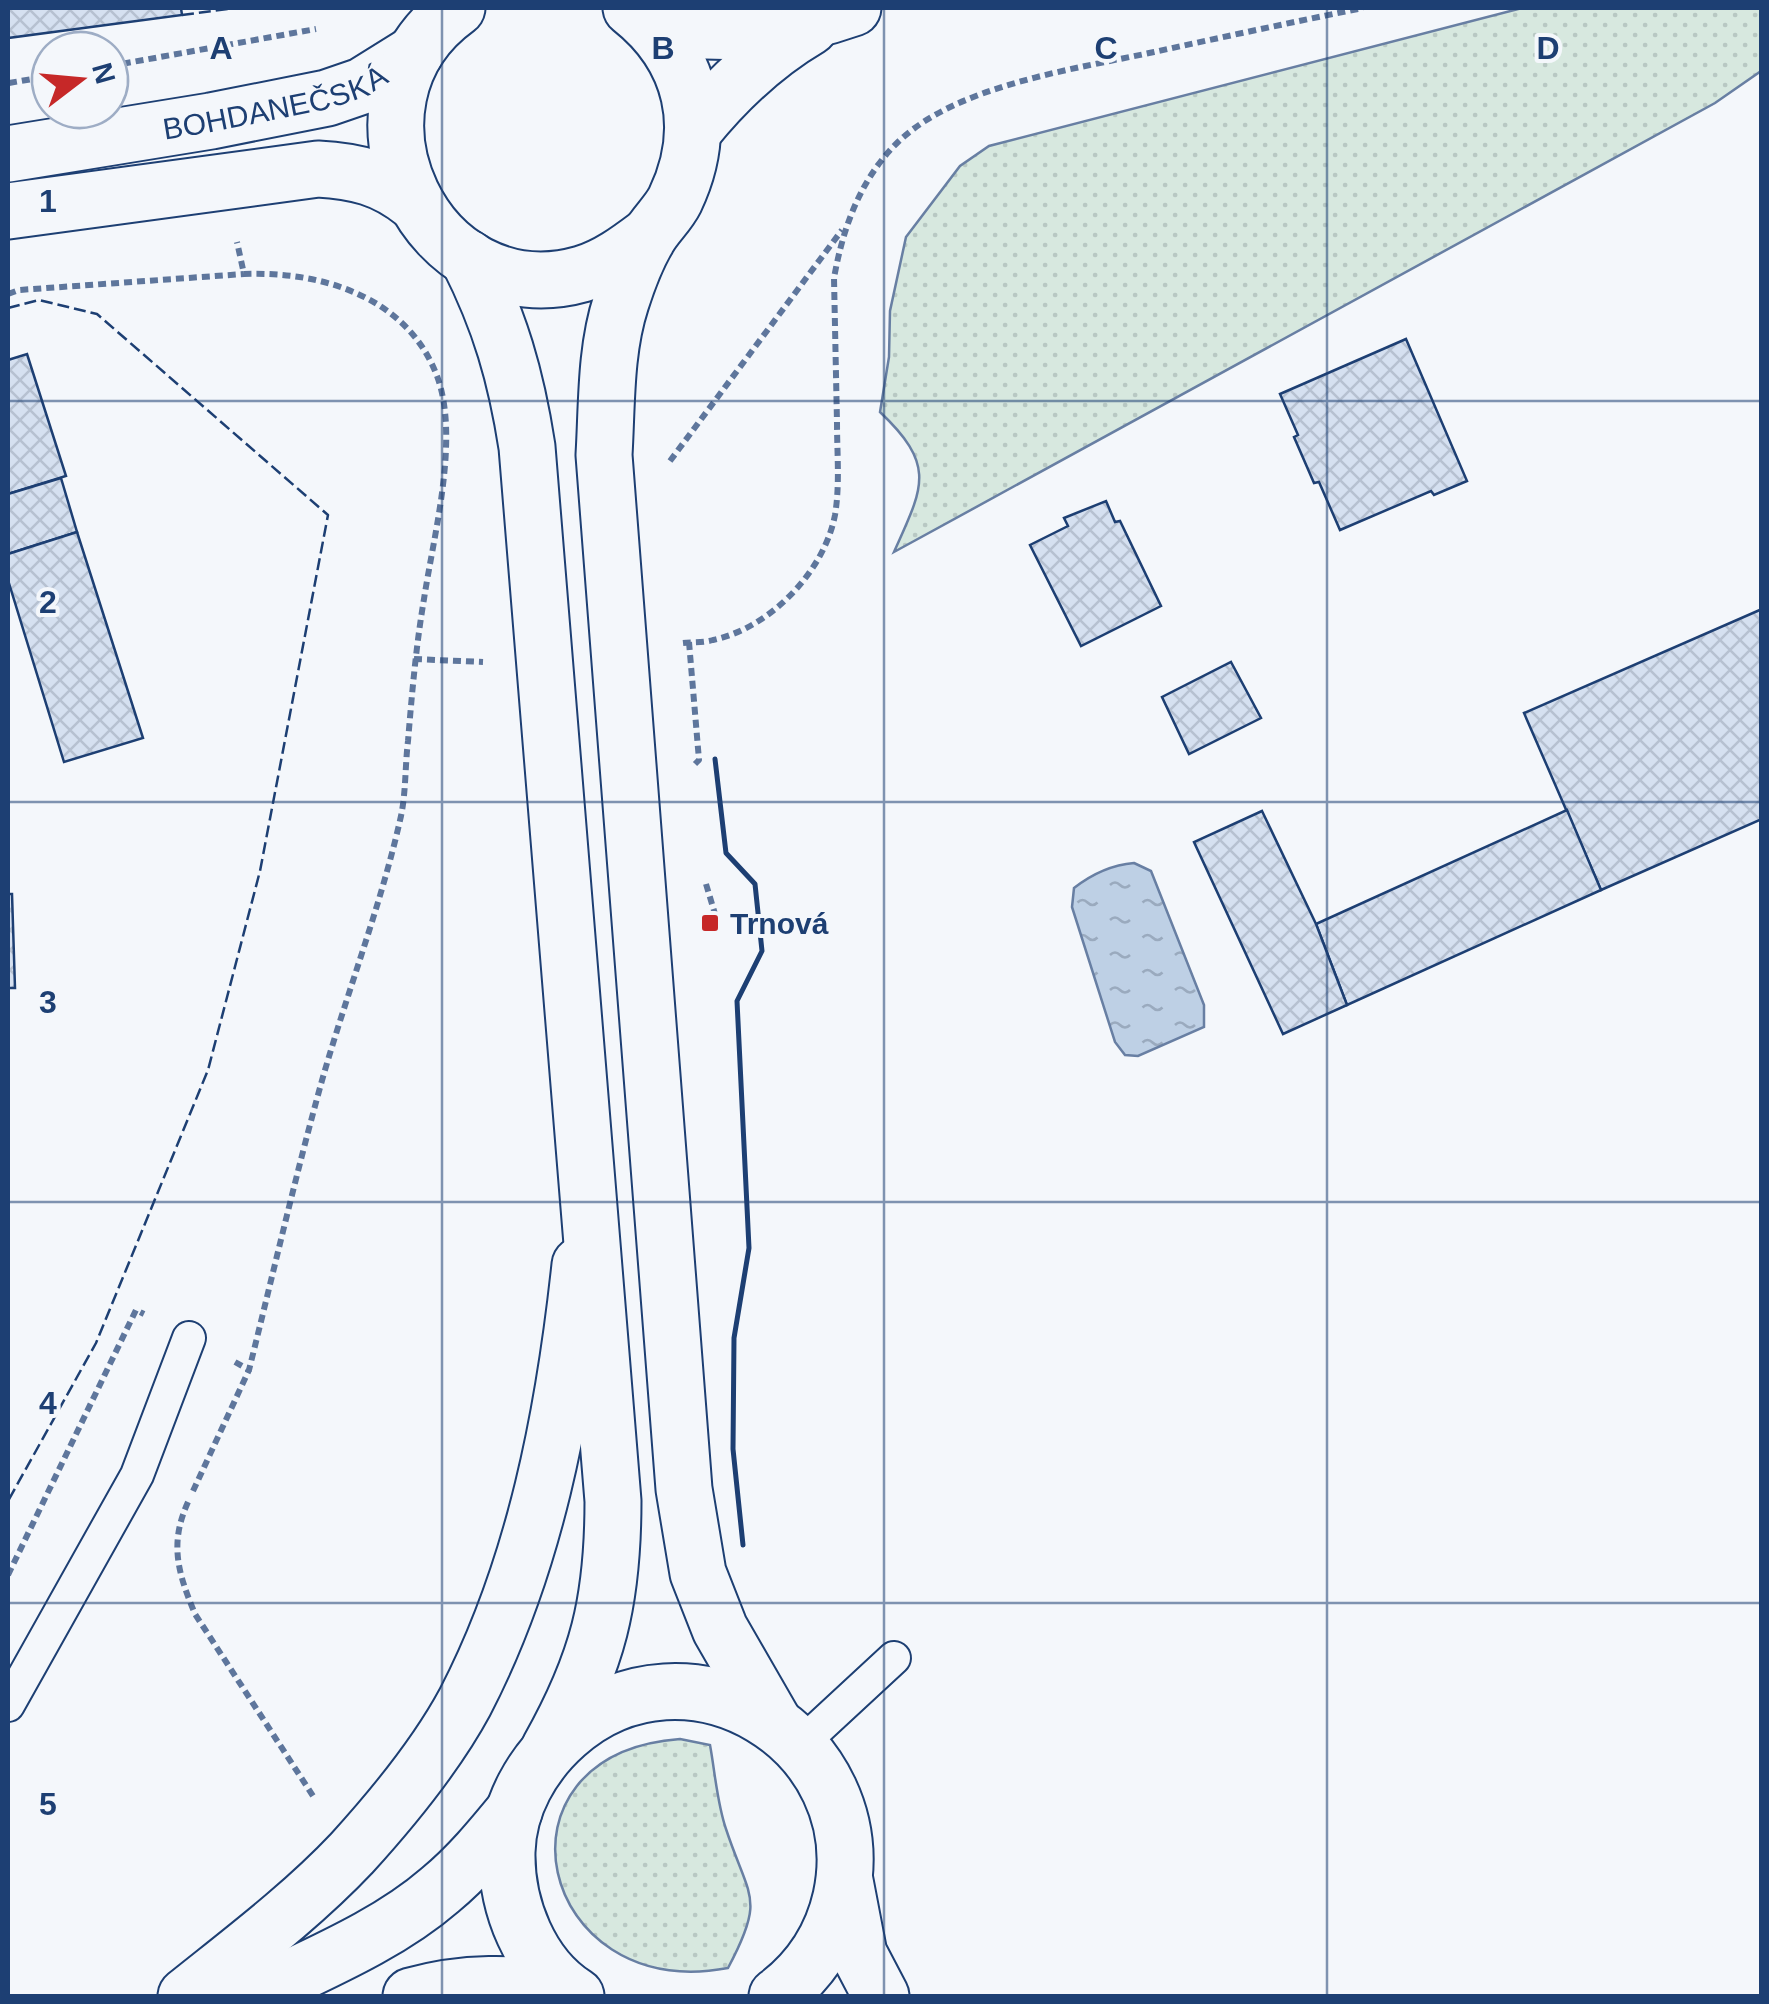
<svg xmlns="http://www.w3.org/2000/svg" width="1769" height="2004" font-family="Arial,sans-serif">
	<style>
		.grass { fill: url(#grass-dots); stroke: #687fa3; stroke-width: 2.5 }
		.water { fill: url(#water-ripples); stroke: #687fa3; stroke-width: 2.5 }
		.building { fill: url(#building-cross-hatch); stroke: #1d3f73; stroke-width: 2.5 }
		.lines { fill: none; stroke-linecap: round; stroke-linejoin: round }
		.lane-casing { stroke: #1d3f73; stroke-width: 36 }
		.street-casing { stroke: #1d3f73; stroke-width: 59 }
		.secondary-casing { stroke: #1d3f73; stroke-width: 59 }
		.primary-casing { stroke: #1d3f73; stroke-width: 59 }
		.path { stroke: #5e769c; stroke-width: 6; stroke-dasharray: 8 5; stroke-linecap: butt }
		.lane { stroke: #f4f7fb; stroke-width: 32 }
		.street { stroke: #f4f7fb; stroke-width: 55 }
		.secondary { stroke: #f4f7fb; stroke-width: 55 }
		.primary { stroke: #f4f7fb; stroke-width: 55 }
		.fence { stroke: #1d3f73; stroke-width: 2.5; stroke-dasharray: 12 5; stroke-linecap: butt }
		.wall { stroke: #1d3f73; stroke-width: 5 }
		.grid { fill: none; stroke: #1d3f73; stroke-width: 2.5; stroke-opacity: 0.55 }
		.poi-dot { fill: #c62828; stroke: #f4f7fb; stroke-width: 4 }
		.labels { text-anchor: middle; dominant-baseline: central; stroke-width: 8; stroke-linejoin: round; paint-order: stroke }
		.street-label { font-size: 30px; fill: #1d3f73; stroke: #f4f7fb }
		.poi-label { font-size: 30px; font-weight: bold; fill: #1d3f73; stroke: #f4f7fb; text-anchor: start }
		.grid-label { font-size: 32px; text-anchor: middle; font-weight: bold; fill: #1d3f73; stroke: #f4f7fb; stroke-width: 8; stroke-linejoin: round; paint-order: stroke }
	</style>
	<defs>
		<pattern id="grass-dots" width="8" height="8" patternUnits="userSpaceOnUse" patternTransform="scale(2.5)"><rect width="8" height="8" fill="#d7e8df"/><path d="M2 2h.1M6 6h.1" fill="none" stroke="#b8c8c3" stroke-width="1.8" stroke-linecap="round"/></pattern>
		<pattern id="water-ripples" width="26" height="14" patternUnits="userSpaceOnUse" patternTransform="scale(2.5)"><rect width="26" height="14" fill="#bed0e5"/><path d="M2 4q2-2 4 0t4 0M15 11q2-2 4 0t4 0" fill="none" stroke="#9aaabe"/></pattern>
		<pattern id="building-cross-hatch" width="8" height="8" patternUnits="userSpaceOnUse" patternTransform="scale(2.5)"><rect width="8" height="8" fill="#d5e0f0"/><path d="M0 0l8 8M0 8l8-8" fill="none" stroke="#b6c1d1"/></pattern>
	</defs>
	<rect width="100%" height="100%" fill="#f4f7fb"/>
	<g class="grass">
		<path d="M1522 8H1761V71L1715 103 894 552C923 487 937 466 880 412L889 357 890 311 906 237 960 166 989 146Z"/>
		<path d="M680 1739 710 1745C715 1772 717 1803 726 1829 749 1899 766 1897 728 1968 537 2004 481 1754 680 1739Z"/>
	</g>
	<path class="water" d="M1134 863 1151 871 1204 1005V1027L1138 1056 1125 1055 1115 1042 1072 907 1074 888C1092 874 1110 865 1134 863Z"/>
	<g class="building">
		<path d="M8 8H181L182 15 8 38Z"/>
		<path d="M1406 339 1467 481 1434 495 1431 491 1340 530 1319 482 1314 483 1294 437 1298 435 1280 394Z"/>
		<path d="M27 354 66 476 8 494V360Z"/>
		<path d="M61 478 77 532 8 554V494Z"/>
		<path d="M1106 501 1115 522 1120 521 1161 606 1081 646 1030 545 1068 526 1064 518Z"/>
		<path d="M77 532 143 738 64 762 8 580V554Z"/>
		<path d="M1762 609V819L1601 890 1524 713Z"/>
		<path d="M1231 662 1261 718 1189 754 1162 697Z"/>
		<path d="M1567 810 1601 890 1347 1005 1316 924Z"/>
		<path d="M1262 811 1316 924 1347 1005 1283 1034 1194 842Z"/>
		<path d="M8 894H12L15 988H8Z"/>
	</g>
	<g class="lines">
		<g class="lane-casing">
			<g id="lane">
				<path d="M8 1705 137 1475 189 1338"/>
				<path d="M800 1745 894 1658"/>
			</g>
		</g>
		<g class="street-casing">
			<g id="street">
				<path id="s1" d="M8 154 211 121 327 98 362 86 415 53"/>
				<path d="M8 211 318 169C356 171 384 178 414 202"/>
			</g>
		</g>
		<g class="secondary-casing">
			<g id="secondary">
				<path d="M651 24C722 38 785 32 853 8"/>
				<path d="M694 130C728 88 764 54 810 27"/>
				<path d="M186 1996C242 1951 302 1906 352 1853 392 1809 437 1754 465 1702 535 1567 564 1414 580 1265"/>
				<path d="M252 1996C315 1965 387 1936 440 1890 468 1867 491 1839 514 1811"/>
				<path d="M411 1996C464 1981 514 1982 568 1991"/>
			</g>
		</g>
		<g class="primary-casing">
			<g id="primary">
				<path d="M457 8C324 104 427 318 582 274 608 266 628 251 648 236"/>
				<path d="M631 8C693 57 709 129 675 200 668 214 655 225 648 238 636 258 628 280 621 302 605 351 607 405 604 455L684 1489 698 1573 720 1629 773 1721"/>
				<path d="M468 258C500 321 516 376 527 447L613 1501C613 1601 598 1662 549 1749"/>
				<path d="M845 1881 859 1954 881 1996"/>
				<path d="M576 1996C530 1967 506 1906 507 1852 508 1806 532 1764 566 1734 687 1626 875 1740 841 1897 832 1937 810 1971 777 1996"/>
			</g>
		</g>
		<g class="path">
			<path d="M110 66 316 29"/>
			<path d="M9 83 50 76"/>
			<path d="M8 294 19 290 244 274"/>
			<path d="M670 461 842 230"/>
			<path d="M689 642 699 760 695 764"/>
			<path d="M683 643C692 642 703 643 713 640 770 628 824 572 835 515 840 485 837 453 837 423 836 375 835 326 834 278 843 228 860 179 898 142 957 85 1075 69 1154 52 1223 37 1293 22 1363 8"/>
			<path d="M414 659 483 662"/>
			<path d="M706 884 718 924"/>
			<path d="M235 1362 249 1370C273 1274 295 1178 321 1084 346 995 381 906 401 816 406 792 405 766 408 741 412 693 416 646 424 599 434 533 460 438 437 376 407 296 320 271 244 274L237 242"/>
			<path d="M193 1491 249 1370"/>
			<path d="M188 1502C169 1544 178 1573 195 1614L315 1799"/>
			<path d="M8 1575 136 1310 144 1314"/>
		</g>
		<use href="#lane" class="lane"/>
		<use href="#street" class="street"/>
		<use href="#secondary" class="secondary"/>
		<use href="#primary" class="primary"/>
		<g class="fence">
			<path d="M182 15 235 8"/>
			<path d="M8 308 39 300 97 314 328 515 260 871 208 1070 96 1343 8 1501"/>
		</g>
		<path class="wall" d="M715 759 726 853 755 884 762 951 737 1001 749 1248 734 1338 733 1449 743 1545"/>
	</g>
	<path class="grid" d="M442 8V1996M884 8V1996M1327 8V1996M8 401H1762M8 802H1762M8 1202H1762M8 1603H1762"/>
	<rect class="poi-dot" x="700" y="913" width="20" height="20" rx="5"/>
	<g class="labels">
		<g class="street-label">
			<text stroke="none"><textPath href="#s1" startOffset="272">BOHDANEČSKÁ</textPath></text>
		</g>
		<g class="poi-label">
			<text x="730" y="923">Trnová</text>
		</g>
	</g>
	<g class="grid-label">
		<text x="221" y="59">A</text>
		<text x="663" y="59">B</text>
		<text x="1106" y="59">C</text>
		<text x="1548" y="59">D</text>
		<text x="48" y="212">1</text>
		<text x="48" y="613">2</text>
		<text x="48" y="1013">3</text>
		<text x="48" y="1414">4</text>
		<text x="48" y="1815">5</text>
	</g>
	<rect width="1769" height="2004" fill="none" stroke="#1d3f73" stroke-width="20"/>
	<g transform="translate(80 80) rotate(74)"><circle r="48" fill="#f4f7fb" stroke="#9eadc5" stroke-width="2.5"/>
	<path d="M0-8L18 38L0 25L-18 38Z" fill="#c62828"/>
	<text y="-15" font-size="28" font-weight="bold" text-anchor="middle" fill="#1d3f73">N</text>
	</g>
</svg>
